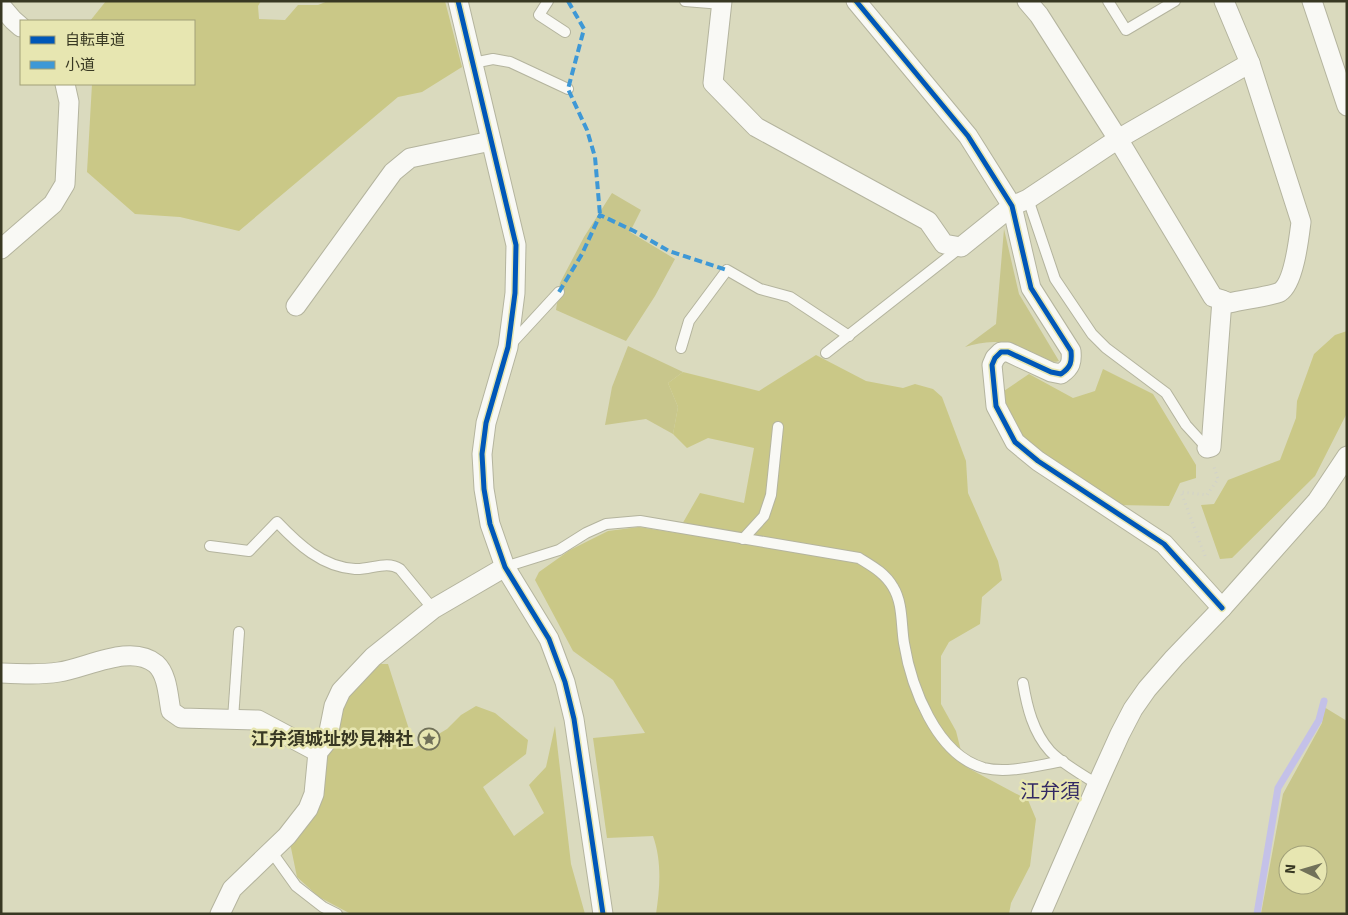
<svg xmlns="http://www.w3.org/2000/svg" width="1348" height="915" font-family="Signika,'Noto Sans JP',sans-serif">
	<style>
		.green { fill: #c8c68c; fill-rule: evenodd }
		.forest { fill: #cac887 }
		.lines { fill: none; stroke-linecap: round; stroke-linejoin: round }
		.stream { stroke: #c4c1e8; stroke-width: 7 }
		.lane-casing { stroke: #b4b49e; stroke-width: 12 }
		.street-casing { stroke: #b4b49e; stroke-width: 21 }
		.path { stroke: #d2d2c9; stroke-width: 3; stroke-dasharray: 1 4; stroke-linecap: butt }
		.lane { stroke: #f9f9f5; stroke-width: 10 }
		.street { stroke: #f9f9f5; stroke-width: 19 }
		.quiet { stroke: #3e98d6; stroke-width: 4; stroke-dasharray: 8 4; stroke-linecap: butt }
		.cycleway-casing { stroke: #e7e6b1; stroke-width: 8 }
		.cycleway { stroke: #0057b8; stroke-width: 5 }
		.labels { text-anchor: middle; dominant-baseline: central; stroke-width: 5; stroke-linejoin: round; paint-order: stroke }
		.poi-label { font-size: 18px; font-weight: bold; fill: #383823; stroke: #e7e6b1; text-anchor: end }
		.quarter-label { font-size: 20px; fill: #332964; stroke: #e7e6b1 }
	</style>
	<rect width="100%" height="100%" fill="#dadabe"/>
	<g class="green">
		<path d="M612 193 641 210 630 232 675 259 655 296 626 341 556 310 560 283 584 237Z"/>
		<path d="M1004 229 1019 294 1059 361C1044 366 1022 348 1008 344 993 340 979 343 965 347L996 324Z"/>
		<path d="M628 346 683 372 668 383 678 407 673 434 646 419 605 425 612 387Z"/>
		<path d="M1324 707 1347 721V914H1261L1283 794 1322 723ZM1288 855H1318V885H1288Z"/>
	</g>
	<g class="forest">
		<path d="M106 1H261L258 6 259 19 285 20 298 5H318L328 1H445L462 67 422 92 398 97 239 231 180 217 135 214 87 172 92 84H194V21H90Z"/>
		<path d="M1347 331V413L1315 476 1232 558 1220 559 1201 505 1214 504 1228 480 1280 460 1296 418 1297 401 1314 354 1335 335Z"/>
		<path d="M816 355 866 381 903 388 915 384 933 389 942 397 966 461 968 493 998 561 1002 580 982 597 980 624 949 642 941 656V704L956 731 962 755 968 768 1028 800 1036 819 1030 866 1011 903 1009 914H656C660 887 662 862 653 836L607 838 593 738 645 733 613 680 573 651 535 580 539 572 570 550 608 531 639 527 677 533 700 493 744 503 754 448 708 438 687 448 673 434 678 407 668 383 683 372 759 391Z"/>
		<path d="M1103 369 1153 394 1196 465V478L1180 483 1169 506 1118 505 1043 453 1020 435 1001 393 1029 374 1073 398 1095 391Z"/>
		<path d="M378 664H388L415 748 447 729 461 715 476 706 495 713 528 740 526 754 483 787 514 836 544 813 529 785 546 767 555 726 571 864 585 914H351L319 897 297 877 290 843 323 764 337 721 354 684Z"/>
	</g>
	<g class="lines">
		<path class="stream" d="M1257 914 1278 788 1319 720 1324 701"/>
		<g class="lane-casing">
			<g id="lane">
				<path d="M548 1 539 15 565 32"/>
				<path d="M685 1 722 4"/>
				<path d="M1108 1 1126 30 1175 1"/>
				<path d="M473 63 493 59 510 62 568 89"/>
				<path d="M1028 199 1055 279 1092 334 1106 348 1166 393 1186 425 1207 448"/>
				<path d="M511 344 559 292"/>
				<path d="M681 348 689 321 727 270 760 289 790 297 849 336"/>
				<path d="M826 353 961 247"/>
				<path d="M743 539 764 516 771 495 778 427"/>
				<path d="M210 546 249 551 277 522C298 544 322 567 355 569 370 570 387 560 400 569L433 609"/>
				<path d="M505 567 559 550 586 533 606 524 640 521 859 558C872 566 885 573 893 587 903 603 901 625 904 643 911 686 936 755 984 768 1009 774 1038 765 1063 761"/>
				<path d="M1023 683C1027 707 1033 732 1050 751 1060 762 1084 776 1097 784"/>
				<path d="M233 719 239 632"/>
				<path d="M271 851 296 886 323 907 337 914"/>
			</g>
		</g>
		<g class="street-casing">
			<g id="street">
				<path d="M458 1 516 245 515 293 508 347 486 423 482 454 484 489 490 524 505 567 549 639 565 682 574 719 603 914"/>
				<path d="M722 1 713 83 756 127 928 221 944 244 961 247 1012 206 1028 199 1118 139 1250 63"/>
				<path d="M856 1 968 136 1012 206 1031 288 1071 351C1072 362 1071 367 1061 374L1051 372 1008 352H1001L995 358 992 365 996 406 1015 442 1038 461 1164 544 1222 608"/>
				<path d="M1027 1 1039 15 1118 139 1213 297 1222 300 1211 447 1207 448"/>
				<path d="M1312 1 1347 106"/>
				<path d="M1 6 13 20 21 27"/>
				<path d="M1 249 53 204 65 184 69 102 65 84"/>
				<path d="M1222 300 1230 303C1240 300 1272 296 1280 292 1294 283 1299 238 1301 222L1250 63 1224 1"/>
				<path d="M296 306 393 172 410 158 491 141"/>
				<path d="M1 673C21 674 40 675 59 672 87 668 131 643 156 664 168 675 168 697 171 711L181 718 258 720 318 752"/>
				<path d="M220 914 232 889 287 836 308 809 314 794 318 752 327 741 334 706 341 691 373 657 433 609 505 567"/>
				<path d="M1041 914 1101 776 1120 734 1133 709 1147 689 1174 658 1222 608 1317 501 1347 456"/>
			</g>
		</g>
		<path class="path" d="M1205 556 1181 492 1207 495 1218 479 1214 467"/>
		<use href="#lane" class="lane"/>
		<use href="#street" class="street"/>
		<g class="quiet">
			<path d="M568 1 584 29 568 89 587 130 595 157 600 215"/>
			<path d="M559 292 582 254 600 215 634 231 669 251 727 270"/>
		</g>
		<g class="cycleway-casing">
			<g id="cycleway">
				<path d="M458 1 516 245 515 293 508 347 486 423 482 454 484 489 490 524 505 567 549 639 565 682 574 719 603 914"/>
				<path d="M856 1 968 136 1012 206 1031 288 1071 351C1072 362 1071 367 1061 374L1051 372 1008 352H1001L995 358 992 365 996 406 1015 442 1038 461 1164 544 1222 608"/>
			</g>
		</g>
		<use href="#cycleway" class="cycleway"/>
	</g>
	<defs>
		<g id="sight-ring" transform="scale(1.125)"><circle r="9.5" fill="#e7e6b1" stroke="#717159" stroke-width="1.5"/><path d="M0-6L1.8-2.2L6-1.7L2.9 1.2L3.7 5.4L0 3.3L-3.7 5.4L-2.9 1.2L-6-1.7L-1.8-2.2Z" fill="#717159"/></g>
	</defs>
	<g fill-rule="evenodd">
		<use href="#sight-ring" x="429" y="739"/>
	</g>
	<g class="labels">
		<g class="poi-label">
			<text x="413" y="739">江弁須城址妙見神社</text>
		</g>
		<g class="quarter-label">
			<text x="1050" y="791">江弁須</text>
		</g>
	</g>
	<rect width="1348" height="915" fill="none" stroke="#383823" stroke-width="5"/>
	<rect x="20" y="20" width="175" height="65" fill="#e7e6b1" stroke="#a1a078"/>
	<rect x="30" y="36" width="25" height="8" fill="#0057b8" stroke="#a1a078"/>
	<text x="65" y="45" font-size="15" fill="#383823">自転車道</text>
	<rect x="30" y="61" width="25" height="8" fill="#3e98d6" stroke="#a1a078"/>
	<text x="65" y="70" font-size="15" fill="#383823">小道</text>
	<g transform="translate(1303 870) rotate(275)"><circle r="24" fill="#e7e6b1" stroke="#a1a078"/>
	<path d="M0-4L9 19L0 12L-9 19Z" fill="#717159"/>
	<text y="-8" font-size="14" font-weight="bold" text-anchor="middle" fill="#383823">N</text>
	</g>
</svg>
